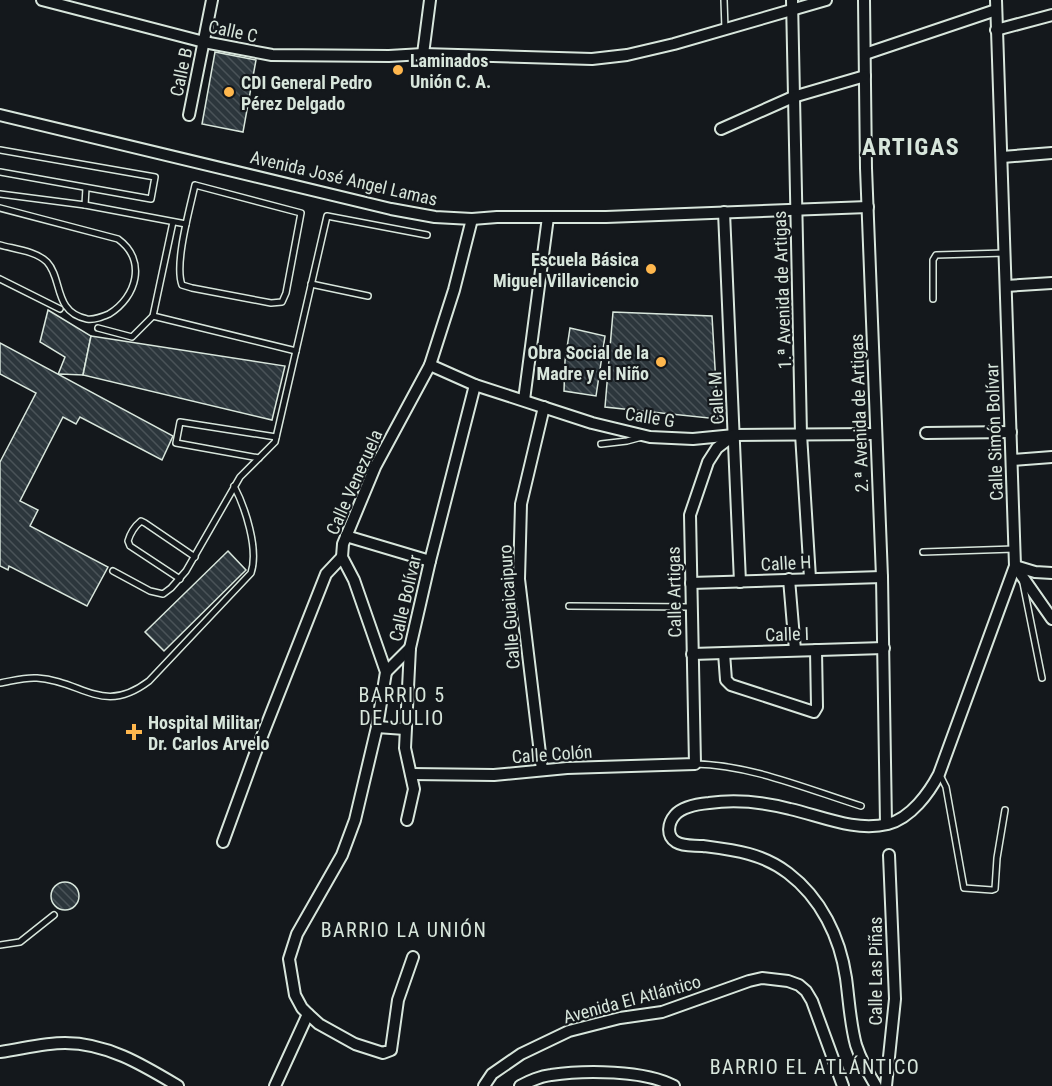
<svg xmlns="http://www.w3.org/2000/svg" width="1052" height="1086" font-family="'Roboto Condensed',sans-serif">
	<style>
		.building { fill: url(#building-back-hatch); stroke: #d8e6dc; stroke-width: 1.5 }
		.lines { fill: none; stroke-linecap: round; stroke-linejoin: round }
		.lane-casing { stroke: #d8e6dc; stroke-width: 8 }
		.street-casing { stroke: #d8e6dc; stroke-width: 14 }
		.lane { stroke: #14181c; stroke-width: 5 }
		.street { stroke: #14181c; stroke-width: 10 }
		.poi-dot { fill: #ffb74d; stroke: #14181c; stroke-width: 2 }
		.labels { text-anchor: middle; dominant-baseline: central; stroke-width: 4.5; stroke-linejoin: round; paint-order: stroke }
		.street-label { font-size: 18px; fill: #d8e6dc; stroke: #14181c }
		.poi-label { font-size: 18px; font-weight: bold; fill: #d8e6dc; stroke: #14181c; text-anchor: start }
		.neighbourhood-label { font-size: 20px; letter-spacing: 1.5px; fill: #d8e6dc; stroke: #14181c }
		.district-label { font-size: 24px; font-weight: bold; letter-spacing: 1.5px; fill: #d8e6dc; stroke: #14181c }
	</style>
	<defs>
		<pattern id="building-back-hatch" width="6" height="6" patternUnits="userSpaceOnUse" patternTransform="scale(1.5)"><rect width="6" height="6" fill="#2c363c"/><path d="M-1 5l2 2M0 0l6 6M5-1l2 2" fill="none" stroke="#4a5358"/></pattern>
	</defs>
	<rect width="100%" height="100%" fill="#14181c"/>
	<g class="building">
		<path d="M215 52 256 60 243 132 202 124Z"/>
		<path d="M48 310 91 336 83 375 60 374 57 377 65 357 40 342Z"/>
		<path d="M613 312 712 316 718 419 605 407Z"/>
		<path d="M570 328 605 336 596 396 564 391 565 361Z"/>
		<path d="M91 336 285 366 272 420 83 375Z"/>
		<path d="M0 343 173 436 162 460 80 417 76 424 63 417 20 501 38 510 30 526 108 567 87 606 9 566 8 570 0 566V462L36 393 0 374Z"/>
		<path d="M228 551 246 570 164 651 145 632Z"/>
		<circle cx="65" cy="896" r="14"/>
	</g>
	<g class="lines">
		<g class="lane-casing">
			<g id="lane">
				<path d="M724 0 725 29"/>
				<path d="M0 150 155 177 151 199 0 172"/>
				<path d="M195 185 301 213 286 293 282 302 271 303 192 288 182 285C174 264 190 208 195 185Z"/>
				<path d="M0 194 85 205 186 224"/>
				<path d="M85 205 86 188"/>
				<path d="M0 208 118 239C147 260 137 297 109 314 102 317 95 320 87 319 53 312 63 279 47 262 36 251 14 249 0 245"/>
				<path d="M0 279 60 309"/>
				<path d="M311 284 368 296"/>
				<path d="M933 299V260L936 255 1005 253"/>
				<path d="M153 316 296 351"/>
				<path d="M98 328 132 337 153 316 173 222"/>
				<path d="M601 444 627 441 642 437"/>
				<path d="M259 458 176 443 180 422 276 437"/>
				<path d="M923 552 1014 549"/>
				<path d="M113 571 150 591 163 594 171 588 186 571 240 477 275 442 327 216 427 235"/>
				<path d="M1022 578 1042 678"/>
				<path d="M180 579 130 546 128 541C130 534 135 526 141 521L145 523 195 557"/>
				<path d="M569 606 691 607"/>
				<path d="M0 683C12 681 25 677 37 678 83 681 103 716 149 681L251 573C259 549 245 507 234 486"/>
				<path d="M695 764C751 765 807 789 861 806"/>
				<path d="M940 775 946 787 964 888 992 890 995 889 997 858 1005 810"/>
				<path d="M0 945 20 942 54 915"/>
			</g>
		</g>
		<g class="street-casing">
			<g id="street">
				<path d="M42 0 204 42 272 55 389 56 423 54 592 59 627 55 674 44 826 0"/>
				<path d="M792 0 801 434 810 578"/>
				<path d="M864 0 866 168 882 577 886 824"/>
				<path d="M996 30 1052 15"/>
				<path d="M423 54 430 0"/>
				<path d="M865 54 996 10"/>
				<path d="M0 115 391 209 435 217 472 219 497 217H606L868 207"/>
				<path d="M189 115 212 0"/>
				<path d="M721 129 793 97 865 76"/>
				<path d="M1002 157 1052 153"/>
				<path d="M724 212 740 582"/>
				<path d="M1006 286 1052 283"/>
				<path d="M430 365 475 385 592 423 650 437 693 439 734 435 876 434"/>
				<path d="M524 400 548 217"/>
				<path d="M926 433 1011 432"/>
				<path d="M1012 460 1052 457"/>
				<path d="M346 536 430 561"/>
				<path d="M1015 566 1052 619"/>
				<path d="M1015 566 1035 572 1052 573"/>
				<path d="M789 579 795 650"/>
				<path d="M691 583 882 577"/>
				<path d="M724 653 726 680 731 685 814 712 817 707 816 650"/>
				<path d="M692 654 884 648"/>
				<path d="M386 672 410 648"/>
				<path d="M377 727 405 729"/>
				<path d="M542 770 519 579 521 504 544 407"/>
				<path d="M411 774 494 775 567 768 695 764 690 515 708 462 717 448 734 435"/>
				<path d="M407 820 414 789 405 748 410 648 430 561 475 385"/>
				<path d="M223 842 255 754 326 574 342 557"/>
				<path d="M413 957 398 1000 391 1050 383 1053 355 1044 319 1024 308 1014 302 1008 295 995 289 959 297 934 342 855 355 820 377 727 386 672 354 580 342 557 343 544 375 467 430 365 454 290 472 219"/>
				<path d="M0 1052C22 1049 43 1043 65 1043 107 1043 143 1065 178 1086"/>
				<path d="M275 1086 308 1014"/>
				<path d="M484 1086 492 1074 521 1054 569 1031 620 1018 662 1012 749 981 762 978 788 981 799 985 806 991 812 1001 843 1086"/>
				<path d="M520 1086C530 1081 540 1076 551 1075 584 1070 645 1070 674 1086"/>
				<path d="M876 1086C868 1073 861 1060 856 1045 850 1023 849 1000 846 978 840 937 821 898 788 873 762 853 734 850 703 846 694 845 684 847 676 842 666 836 668 823 675 815 683 806 698 804 709 803 737 799 763 802 790 809 821 816 855 832 888 824 911 818 929 793 939 774L1015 566 996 0"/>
				<path d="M886 1086 895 999 889 855"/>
			</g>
		</g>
		<use href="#lane" class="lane"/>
		<use href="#street" class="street"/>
	</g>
	<g class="poi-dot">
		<circle cx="398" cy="70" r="6"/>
		<circle cx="229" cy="92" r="6"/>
		<circle cx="651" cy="269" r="6"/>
		<circle cx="661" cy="362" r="6"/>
		<path d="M131 723h6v6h6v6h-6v6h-6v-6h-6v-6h6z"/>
	</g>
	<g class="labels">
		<g class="street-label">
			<text transform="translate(233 31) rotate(12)">Calle C</text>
			<text transform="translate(181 72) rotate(-78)">Calle B</text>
			<text transform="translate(344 178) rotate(13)">Avenida José Angel Lamas</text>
			<text transform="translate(782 290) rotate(-92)">1.ª Avenida de Artigas</text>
			<text transform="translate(716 398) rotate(-93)">Calle M</text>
			<text transform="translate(859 413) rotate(-92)">2.ª Avenida de Artigas</text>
			<text transform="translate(650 417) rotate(9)">Calle G</text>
			<text transform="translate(994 432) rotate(-92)">Calle Simón Bolívar</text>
			<text transform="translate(354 482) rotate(-66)">Calle Venezuela</text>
			<text transform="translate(786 563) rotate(-3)">Calle H</text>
			<text transform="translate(674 592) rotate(-91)">Calle Artigas</text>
			<text transform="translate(405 598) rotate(-77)">Calle Bolívar</text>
			<text transform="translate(509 607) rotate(-94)">Calle Guaicaipuro</text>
			<text transform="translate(787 634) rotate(-2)">Calle I</text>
			<text transform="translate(552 754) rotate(-4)">Calle Colón</text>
			<text transform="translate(875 971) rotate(-90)">Calle Las Piñas</text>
			<text transform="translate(632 999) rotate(-15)">Avenida El Atlántico</text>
		</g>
		<g class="poi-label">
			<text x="410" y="60">Laminados<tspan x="410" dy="21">Unión C. A.</tspan></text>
			<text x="241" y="82">CDI General Pedro<tspan x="241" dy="21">Pérez Delgado</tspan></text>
			<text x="639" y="259" text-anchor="end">Escuela Básica<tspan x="639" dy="21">Miguel Villavicencio</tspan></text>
			<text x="649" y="352" text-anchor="end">Obra Social de la<tspan x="649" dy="21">Madre y el Niño</tspan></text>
			<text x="148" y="722">Hospital Militar<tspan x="148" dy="21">Dr. Carlos Arvelo</tspan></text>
		</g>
		<g class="neighbourhood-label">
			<text x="402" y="695">BARRIO 5<tspan x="402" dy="23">DE JULIO</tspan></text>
			<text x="404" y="930">BARRIO LA UNIÓN</text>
			<text x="815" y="1067">BARRIO EL ATLÁNTICO</text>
		</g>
		<g class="district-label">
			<text x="911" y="147">ARTIGAS</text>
		</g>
	</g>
</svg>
